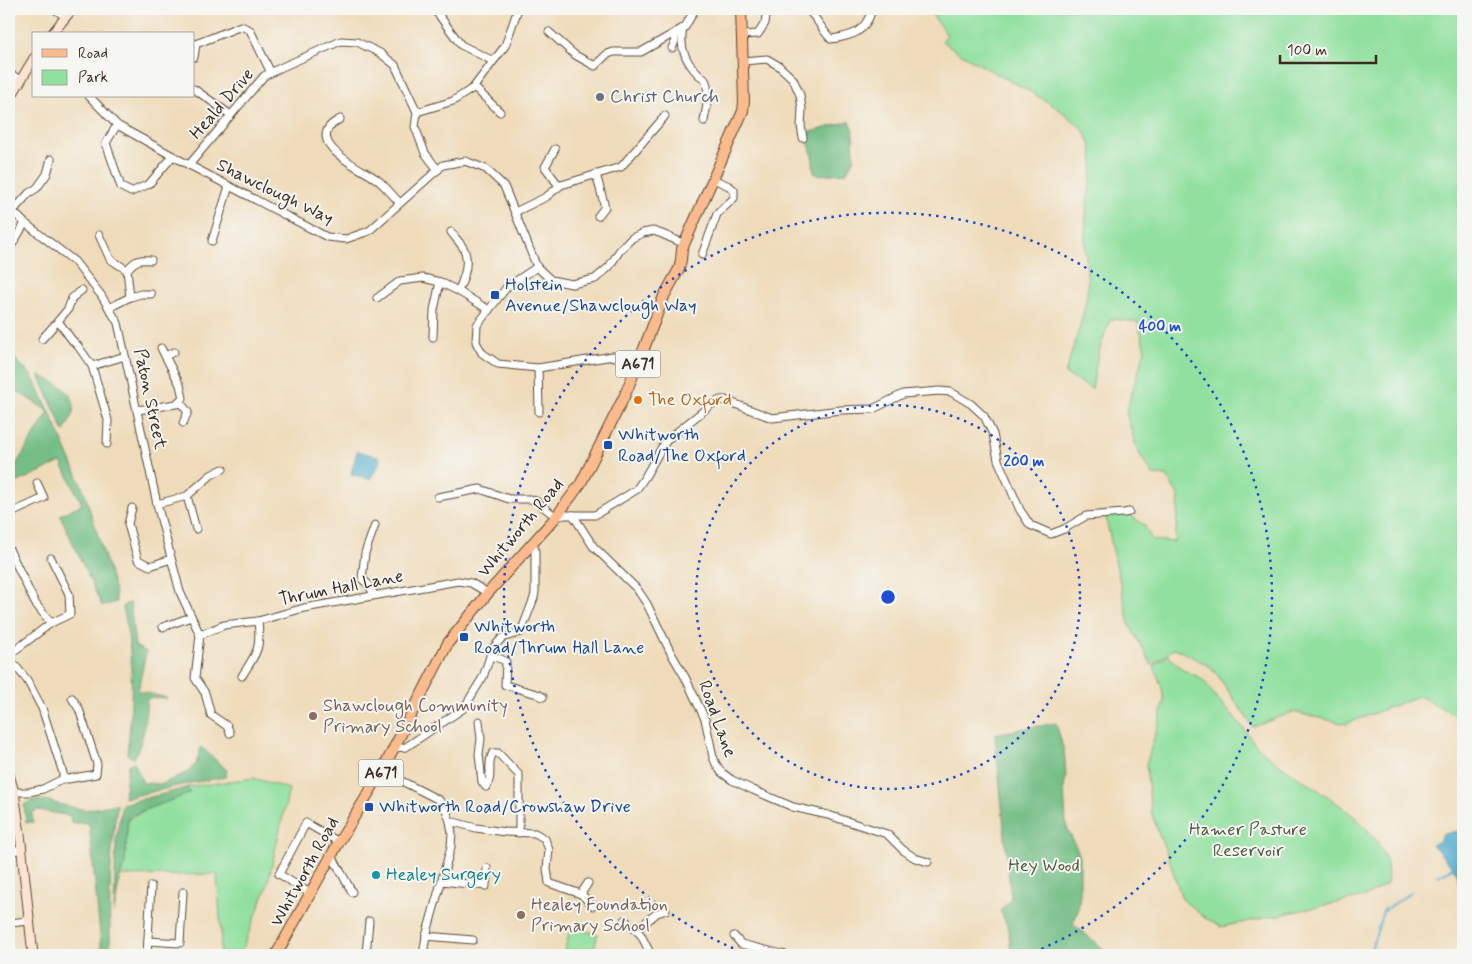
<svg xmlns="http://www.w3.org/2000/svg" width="1472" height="964" font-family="Mynerve,sans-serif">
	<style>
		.green { fill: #91e09f; stroke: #66855e }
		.forest { fill: #74be86; stroke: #587452 }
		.water { fill: #4eabcc; stroke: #446a75 }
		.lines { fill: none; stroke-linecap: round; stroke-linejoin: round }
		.stream { stroke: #4eabcc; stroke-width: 2 }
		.street-casing { stroke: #564535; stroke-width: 9 }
		.secondary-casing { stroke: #564535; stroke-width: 11 }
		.primary-casing { stroke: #564535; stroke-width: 12 }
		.street { stroke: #fff; stroke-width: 7 }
		.secondary { stroke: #fde4d1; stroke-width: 9 }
		.primary { stroke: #fbbb8d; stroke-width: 10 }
		.ring { fill: none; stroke: #1d4ed8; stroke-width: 2.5; stroke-dasharray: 2.5 5 }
		.worship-dot { fill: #6b7280; stroke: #f6f6f2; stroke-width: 2 }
		.transit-dot { fill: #1a4fb4; stroke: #f6f6f2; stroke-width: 2 }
		.food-dot { fill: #e8710a; stroke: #f6f6f2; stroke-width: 2 }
		.education-dot { fill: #8d6e63; stroke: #f6f6f2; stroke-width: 2 }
		.culture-dot { fill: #0f9aa8; stroke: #f6f6f2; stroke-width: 2 }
		.labels { text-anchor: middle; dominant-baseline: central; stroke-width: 4; stroke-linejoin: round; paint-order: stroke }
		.shield { fill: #f6f6f2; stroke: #73675e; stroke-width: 1 }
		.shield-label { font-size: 16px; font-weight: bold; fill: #3b2a1e }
		.worship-label { font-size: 18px; fill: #5b616d; stroke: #f6f6f2; text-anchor: start }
		.street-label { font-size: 18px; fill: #3b2a1e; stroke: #f6f6f2 }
		.transit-label { font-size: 18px; fill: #164399; stroke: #f6f6f2; text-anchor: start }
		.food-label { font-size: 18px; fill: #c56008; stroke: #f6f6f2; text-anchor: start }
		.education-label { font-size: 18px; fill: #785e54; stroke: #f6f6f2; text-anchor: start }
		.park-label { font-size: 18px; fill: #50583e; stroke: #f6f6f2 }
		.culture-label { font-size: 18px; fill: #0d838f; stroke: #f6f6f2; text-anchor: start }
		.centre { fill: #1d4ed8; stroke: #f6f6f2; stroke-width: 2.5 }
		.ring-label { font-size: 15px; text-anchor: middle; font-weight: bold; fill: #1d4ed8; stroke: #f6f6f2; stroke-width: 4; stroke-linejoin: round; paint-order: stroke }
	</style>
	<rect width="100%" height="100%" fill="#f6f6f2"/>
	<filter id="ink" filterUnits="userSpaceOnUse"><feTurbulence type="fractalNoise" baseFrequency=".02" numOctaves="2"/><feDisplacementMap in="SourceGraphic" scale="10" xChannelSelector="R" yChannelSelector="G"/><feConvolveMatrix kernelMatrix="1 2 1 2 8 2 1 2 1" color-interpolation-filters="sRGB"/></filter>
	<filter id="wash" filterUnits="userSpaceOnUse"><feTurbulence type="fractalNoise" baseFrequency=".0096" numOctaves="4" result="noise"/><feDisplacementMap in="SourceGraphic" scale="20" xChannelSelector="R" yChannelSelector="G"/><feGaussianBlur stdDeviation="1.12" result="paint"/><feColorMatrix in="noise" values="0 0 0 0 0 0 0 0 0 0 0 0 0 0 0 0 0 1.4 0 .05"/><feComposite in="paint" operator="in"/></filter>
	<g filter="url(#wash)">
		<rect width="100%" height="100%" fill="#efdbba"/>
		<g class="green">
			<path d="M930 9H1463V719L1419 696 1346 724 1293 712 1253 727 1218 676 1209 666 1175 648 1152 665 1129 624 1105 514 1127 513 1144 525 1152 540 1175 542 1179 497 1167 476 1153 475 1137 450 1126 412 1145 350 1138 322 1110 319 1098 354 1092 389 1065 374C1072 350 1081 326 1086 301 1090 282 1085 264 1085 245 1085 231 1086 217 1087 203 1090 183 1098 155 1087 136 1072 110 1011 82 984 67 969 59 955 50 942 41L947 35 933 16Z"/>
			<path d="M1168 655C1172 659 1175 664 1180 667 1194 678 1200 672 1211 691 1222 704 1233 716 1244 729 1249 735 1254 744 1260 749 1298 784 1398 823 1387 884L1365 897 1221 927 1205 918 1182 899 1168 856 1159 835 1151 811 1146 765 1159 721 1164 701 1162 688 1154 666Z"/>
			<path d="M254 778 289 789 267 887 240 955H220L221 932 217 874 120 876 128 819 187 787Z"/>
			<path d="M571 927 598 934 592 955H563Z"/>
		</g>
		<g class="forest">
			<path d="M850 121 853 130 854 159 846 173 817 175 814 173C813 159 812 147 804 134Z"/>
			<path d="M9 353 31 375 50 412 84 491 114 587 116 602 102 606 60 515 82 504 61 462 9 486V473L12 471 49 412 9 386 13 379 9 376Z"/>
			<path d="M39 375C54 382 79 392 73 413 71 420 67 426 64 432Z"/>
			<path d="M130 603 135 646 146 652 138 691 168 698H147C145 720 145 739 134 758L131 757 127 754C133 703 134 657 123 607L124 605Z"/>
			<path d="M1056 723 1064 751 1065 760 1066 777 1064 786 1066 825 1080 856V892L1078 911 1073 924 1111 955H1011C1010 940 1009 924 1000 911L1011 899 995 734Z"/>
			<path d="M201 747 227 770 225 777 191 783 124 798 128 765 134 762 143 783 162 784 186 773 196 764Z"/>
			<path d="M187 788 190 792 186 795 131 815 128 819 125 864 120 876 114 913 116 841 122 804Z"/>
			<path d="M46 800 58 804 85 810 117 804C110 855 108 905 111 955H102L89 823H71L70 816 38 810 32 813 33 822 26 823 24 805 31 801Z"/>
		</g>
		<g class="water">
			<path d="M357 451 380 457 379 465 370 479 351 474Z"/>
			<path d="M1458 831 1463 832V894L1460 890 1457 873 1432 844 1439 842 1443 834Z"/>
		</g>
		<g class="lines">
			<g class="stream">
				<path d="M1438 876 1453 868"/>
				<path d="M1384 911 1411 892"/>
				<path d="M1370 955 1384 908"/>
			</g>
		</g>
	</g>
	<g filter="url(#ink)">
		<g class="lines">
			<g class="street-casing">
				<g id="street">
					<path d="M56 9V10L65 16"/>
					<path d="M432 9 438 14 461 45 493 61"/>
					<path d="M807 9C817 18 822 30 831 39 853 36 866 32 872 9"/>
					<path d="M683 28C679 47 685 61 698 74 701 77 705 78 706 82 710 95 706 109 704 121"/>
					<path d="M549 32 575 55 595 66 606 55 613 52H641L685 27 695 9"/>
					<path d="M742 35 758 34 765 23 767 9"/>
					<path d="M672 48 674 44 676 32"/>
					<path d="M194 57 196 44 241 26 250 30 271 73"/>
					<path d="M743 61 767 59 779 66 793 79 800 95 802 109 801 126 803 138"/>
					<path d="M9 73 20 80"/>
					<path d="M474 87 500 112"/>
					<path d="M194 89 231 115"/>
					<path d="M89 96 117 125 189 165 327 237 346 239 369 231 443 165 465 161 486 169 504 186 537 267 551 280 572 284 595 279 609 267 620 250 632 238 643 233 653 231 662 234 685 244"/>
					<path d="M417 112 453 101 473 88 505 46 518 9"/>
					<path d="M340 119C337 121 333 123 330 126 312 147 362 169 375 178 385 185 392 195 400 203"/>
					<path d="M117 125 106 143 121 187 131 192 149 184 173 156"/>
					<path d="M555 149 545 167 559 186"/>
					<path d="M189 165 264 76 282 67 341 41 357 42 380 53 395 65 417 112 415 127 425 153 438 170"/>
					<path d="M596 174 605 207 598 216"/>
					<path d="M9 208 25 223 74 261 101 295 118 323 157 504 180 592 200 635"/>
					<path d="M13 211 29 193 37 188 47 174 51 159"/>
					<path d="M515 212 546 197 561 185 621 167 665 116"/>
					<path d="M451 232C455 238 463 245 465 252 469 265 464 279 458 291"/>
					<path d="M99 235 110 259 127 270 130 297 109 308"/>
					<path d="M212 241 229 186"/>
					<path d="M9 250 25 223"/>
					<path d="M702 255 717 214 734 198V190L729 186 713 179"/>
					<path d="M537 267 507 287 477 325 476 342 482 353 498 364 538 368 613 356 638 366"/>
					<path d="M127 270C135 260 139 259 151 260"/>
					<path d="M130 297 141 294H151"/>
					<path d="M377 298 400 281 423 278 440 282 458 291 489 310"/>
					<path d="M58 321 72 340 78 346 92 366 108 420 107 444"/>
					<path d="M433 337 434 310 440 282"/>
					<path d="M42 339 58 321 68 309 72 298 82 290"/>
					<path d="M165 356 174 352"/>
					<path d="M92 366 125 356"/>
					<path d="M538 368 539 412"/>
					<path d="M179 401 188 412 183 423"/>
					<path d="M138 410 176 404 183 398 180 385 161 348"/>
					<path d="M187 496 196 529"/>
					<path d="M438 497 480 489 509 499H530L536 501 556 517 564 515H595L636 490 645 477 662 447 668 439 712 404 720 400H725L772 418 841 410 873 409 903 394 939 391 951 392 971 404 984 416 993 434 998 460 1020 510 1030 525 1051 534 1064 529 1086 516 1124 513 1129 512"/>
					<path d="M157 504 187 496 211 475 223 469"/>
					<path d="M132 508 128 524 138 560 150 566 171 559"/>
					<path d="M9 514 44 498 37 483"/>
					<path d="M573 515 593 546 637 589 647 604 671 653 685 677 705 719 713 757 716 764 721 772 732 780 753 790 793 807 828 815 887 834 903 850 915 858 928 862"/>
					<path d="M9 549 35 603 51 623"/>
					<path d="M374 595 369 585 362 579 365 553 375 525"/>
					<path d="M163 627 191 617"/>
					<path d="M200 635 224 625 258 621 304 608 458 581 471 583 488 593"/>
					<path d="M200 635 195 678 205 693 211 715 227 726 230 733"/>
					<path d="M9 655 51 623 70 614 69 594 51 558"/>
					<path d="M490 656 501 659 506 662 505 685 537 694 543 697"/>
					<path d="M9 658 27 680 42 708 63 773V779"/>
					<path d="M242 676C257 652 261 650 258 621"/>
					<path d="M479 721 481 739 479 754 482 782 486 787C494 776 486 763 493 753H498L519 775V833"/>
					<path d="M394 748 406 747 464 708 483 677 493 648 502 638 521 632 534 598 535 592V551L533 543"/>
					<path d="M382 771 439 800 446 810 450 821 476 828 505 832 535 833 545 839 549 850 547 869 549 883 581 894 593 906"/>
					<path d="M14 792H29L43 789 63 779H68L96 774 97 764 79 709 72 698"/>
					<path d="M9 853 22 848"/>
					<path d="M332 856 352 892"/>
					<path d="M442 881 486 886 487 868"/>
					<path d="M311 894 279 874 306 823 339 842"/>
					<path d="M581 894 588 883"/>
					<path d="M625 920 641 935 651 955"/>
					<path d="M9 923 29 921"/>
					<path d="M636 930 657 913 666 910"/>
					<path d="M426 936 473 940"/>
					<path d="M734 936 741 944 786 955"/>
					<path d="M148 941 180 943 183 892"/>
					<path d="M147 955 151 886"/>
					<path d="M366 955 369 921"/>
					<path d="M423 955 426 936 451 847 452 833 450 821"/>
				</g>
			</g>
			<g class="secondary-casing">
				<g id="secondary">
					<path d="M52 34 72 9"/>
					<path d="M9 100 34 58"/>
					<path d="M9 775 14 792 20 834 33 955"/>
				</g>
			</g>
			<g class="primary-casing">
				<path id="primary" d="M276 955 339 842 382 771 448 643 488 593 556 517 581 483 624 397 643 351 664 296 679 269 681 260 682 249 743 111 744 101 741 9"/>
			</g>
			<use href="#street" class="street"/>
			<use href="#secondary" class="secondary"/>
			<use href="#primary" class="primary"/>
		</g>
	</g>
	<g class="ring">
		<circle cx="888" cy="597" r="192"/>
		<path d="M747 954A384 384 0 1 1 1029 954"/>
	</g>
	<circle class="worship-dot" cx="600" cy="97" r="5"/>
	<g class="transit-dot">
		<rect x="490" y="290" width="10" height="10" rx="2.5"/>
		<rect x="603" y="440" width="10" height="10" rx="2.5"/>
		<rect x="459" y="632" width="10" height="10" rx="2.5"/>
		<rect x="364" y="802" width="10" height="10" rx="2.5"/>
	</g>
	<circle class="food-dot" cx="638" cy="400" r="5"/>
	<g class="education-dot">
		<circle cx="313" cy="716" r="5"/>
		<circle cx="521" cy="915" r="5"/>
	</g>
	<circle class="culture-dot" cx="376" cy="875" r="5"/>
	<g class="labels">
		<g class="shield">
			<rect x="615.5" y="350.5" width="45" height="27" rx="4"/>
			<rect x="358.5" y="759.5" width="45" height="27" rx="4"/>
		</g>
		<g class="shield-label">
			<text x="638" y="364">A671</text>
			<text x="381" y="773">A671</text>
		</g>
		<g class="worship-label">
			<text x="610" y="97">Christ Church</text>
		</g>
		<g class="street-label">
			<text transform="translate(222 104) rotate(-49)">Heald Drive</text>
			<text transform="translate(275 192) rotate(26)">Shawclough Way</text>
			<text transform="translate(150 399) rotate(78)">Paton Street</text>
			<text transform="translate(521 528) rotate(-50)">Whitworth Road</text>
			<text transform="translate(341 588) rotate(-11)">Thrum Hall Lane</text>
			<text transform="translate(717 719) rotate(70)">Road Lane</text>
			<text transform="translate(305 872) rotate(-61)">Whitworth Road</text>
		</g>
		<g class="transit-label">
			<text x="505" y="285">Holstein<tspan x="505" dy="21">Avenue/Shawclough Way</tspan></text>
			<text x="618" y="435">Whitworth<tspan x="618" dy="21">Road/The Oxford</tspan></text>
			<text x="474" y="627">Whitworth<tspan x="474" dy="21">Road/Thrum Hall Lane</tspan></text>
			<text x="379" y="807">Whitworth Road/Crowshaw Drive</text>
		</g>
		<g class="food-label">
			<text x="648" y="400">The Oxford</text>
		</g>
		<g class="education-label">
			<text x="323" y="706">Shawclough Community<tspan x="323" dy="21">Primary School</tspan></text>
			<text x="531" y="905">Healey Foundation<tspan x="531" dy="21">Primary School</tspan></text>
		</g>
		<g class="park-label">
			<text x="1248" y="830">Hamer Pasture<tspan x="1248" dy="21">Reservoir</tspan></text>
			<text x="1044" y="866">Hey Wood</text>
		</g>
		<g class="culture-label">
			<text x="386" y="875">Healey Surgery</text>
		</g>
	</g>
	<circle cx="888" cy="597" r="8" class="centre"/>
	<g class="ring-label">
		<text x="1160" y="331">400 m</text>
		<text x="1024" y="466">200 m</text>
	</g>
	<rect width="1472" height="964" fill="none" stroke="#f6f6f2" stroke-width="30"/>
	<rect x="32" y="32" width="162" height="65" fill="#f6f6f2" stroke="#aba49d"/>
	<rect x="42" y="49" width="25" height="8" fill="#fbbb8d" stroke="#aba49d"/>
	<text x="78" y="58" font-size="15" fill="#3b2a1e">Road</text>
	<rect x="42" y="70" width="25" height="15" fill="#91e09f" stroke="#aba49d"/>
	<text x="78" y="82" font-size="15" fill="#3b2a1e">Park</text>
	<path d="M1280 55v8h96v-8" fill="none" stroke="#3b2a1e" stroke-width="2.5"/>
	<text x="1287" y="55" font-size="15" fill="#3b2a1e" stroke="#f6f6f2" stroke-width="4" paint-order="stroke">100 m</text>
</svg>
